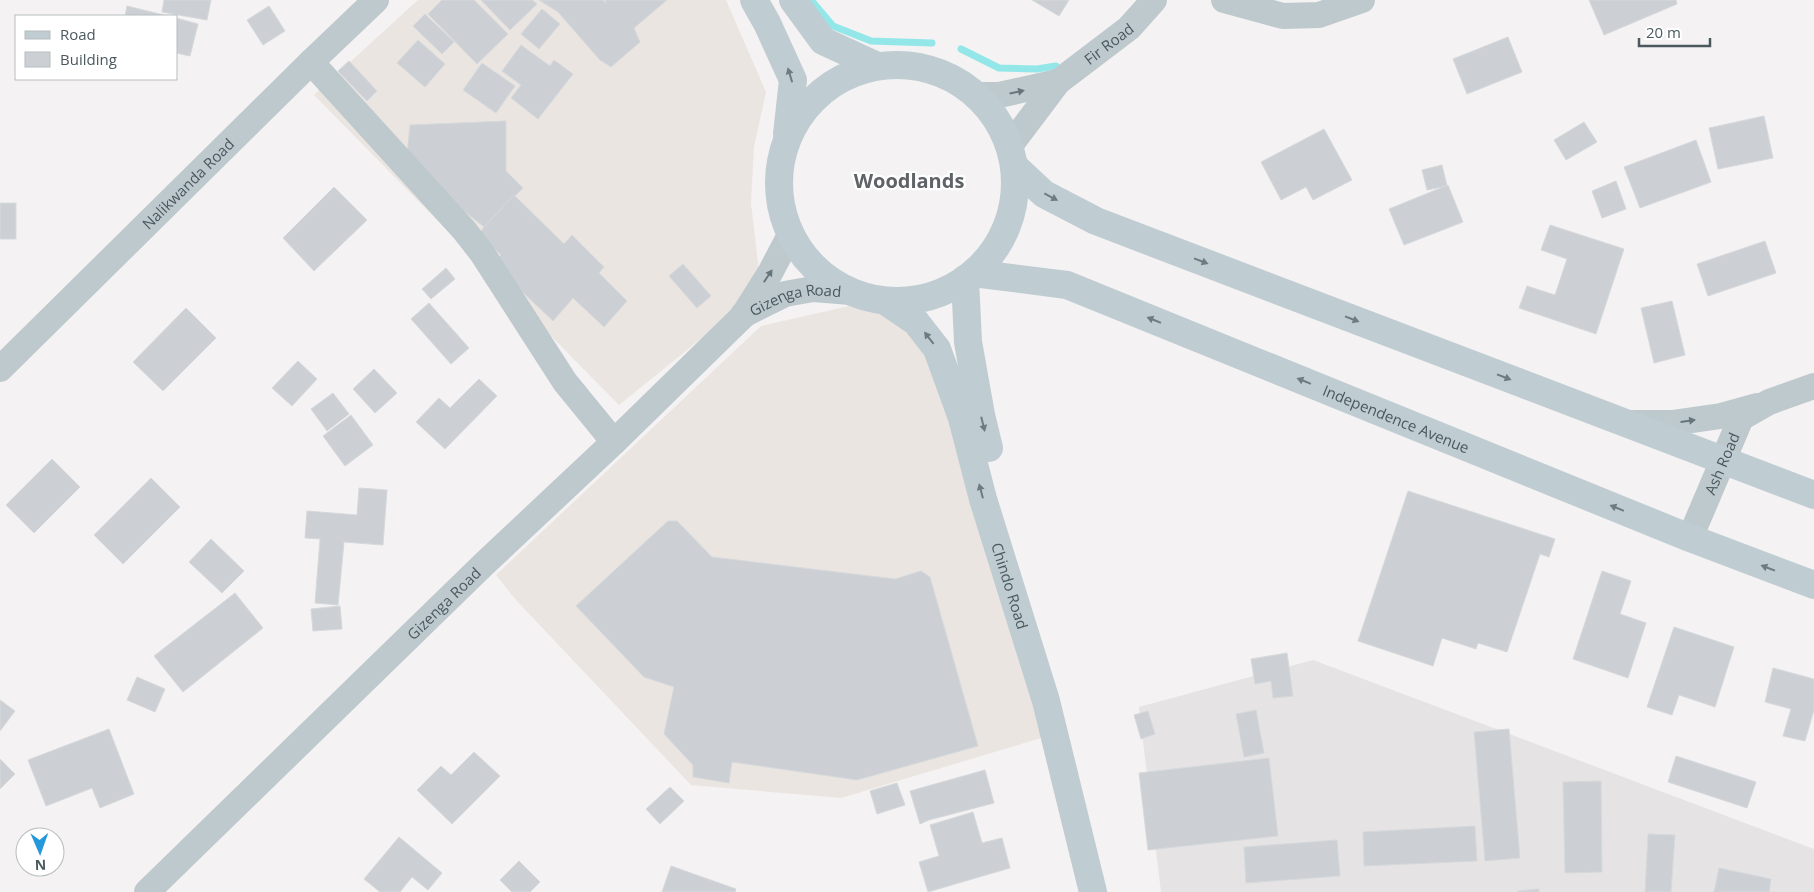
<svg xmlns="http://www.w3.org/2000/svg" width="1814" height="892" font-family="'Open Sans',sans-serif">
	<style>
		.commercial { fill: #eae5e0 }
		.education { fill: #e5e3e3 }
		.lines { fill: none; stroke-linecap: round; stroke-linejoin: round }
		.stream { stroke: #94e7e8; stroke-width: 7 }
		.building { fill: #ccd0d4; stroke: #d6d9dc }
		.minor { stroke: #bec9cd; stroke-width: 26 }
		.secondary { stroke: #bfccd2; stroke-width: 28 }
		.oneway { fill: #6d7c81 }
		.oneway2 { fill: #67757a }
		.labels { text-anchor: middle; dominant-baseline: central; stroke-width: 4.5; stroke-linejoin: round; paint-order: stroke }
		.street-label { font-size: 15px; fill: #4a595e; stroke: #fff }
		.district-label { font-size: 20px; font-weight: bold; fill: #5e6366; stroke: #fff }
	</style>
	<rect width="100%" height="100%" fill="#f4f2f2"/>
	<g class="commercial">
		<path d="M418 0H726L766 92 754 147 751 203 759 272 745 303 619 405 314 95Z"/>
		<path d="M849 306 887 315 945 357 1051 735 841 798 691 785 516 600 496 575 761 326Z"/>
	</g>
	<path class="education" d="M1313 660 1814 849V892H1161L1139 707Z"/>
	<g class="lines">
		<g class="stream">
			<path d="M811 0 833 26 871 41 932 43"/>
			<path d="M961 49 999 68 1037 69 1056 66"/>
		</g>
	</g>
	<g class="building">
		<path d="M164 0H211L207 20 162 12Z"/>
		<path d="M442 0H474L508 34 477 64 428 14Z"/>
		<path d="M481 0H532L537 4 510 30Z"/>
		<path d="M539 0H603L606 4 605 0H667L634 28 640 42 611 67 600 60 558 12Z"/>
		<path d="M1032 0H1069L1059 16Z"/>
		<path d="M1589 0H1676L1677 4 1604 35Z"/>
		<path d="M127 6 168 16H125Z"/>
		<path d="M269 6 285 31 263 45 247 20Z"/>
		<path d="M542 9 560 24 539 49 521 34Z"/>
		<path d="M425 14 454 42 442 54 413 26Z"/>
		<path d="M176 18 198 24 190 56 176 53Z"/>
		<path d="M1508 37 1522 72 1467 94 1453 59Z"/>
		<path d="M418 40 445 64 425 87 397 63Z"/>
		<path d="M521 45 550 66 554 60 573 74 538 119 511 98 521 85 502 71Z"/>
		<path d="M349 61 377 91 367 101 338 71Z"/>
		<path d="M482 63 515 86 496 113 463 90Z"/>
		<path d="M1764 116 1773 158 1718 169 1709 128Z"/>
		<path d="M506 121V171L523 188 484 227 428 182 407 155 410 125Z"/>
		<path d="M1584 122 1597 142 1566 160 1554 140Z"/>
		<path d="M1324 129 1352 180 1313 200 1306 187 1281 200 1261 162Z"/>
		<path d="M1696 140 1711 182 1640 208 1624 167Z"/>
		<path d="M1442 165 1447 186 1427 190 1422 170Z"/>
		<path d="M1616 181 1626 209 1602 218 1592 191Z"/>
		<path d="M1448 185 1463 222 1404 245 1389 209Z"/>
		<path d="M334 187 367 220 314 271 283 238Z"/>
		<path d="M514 195 564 244 572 235 604 267 599 273 627 301 604 327 573 298 553 321 493 264 501 255 479 234 484 227Z"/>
		<rect x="0" y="203" width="16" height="36"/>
		<path d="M1550 225 1624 249 1596 334 1519 308 1527 286 1555 295 1567 259 1541 250Z"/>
		<path d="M1765 241 1776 273 1708 296 1697 264Z"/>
		<path d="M683 264 711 296 697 308 669 276Z"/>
		<path d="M446 268 455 279 431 299 422 289Z"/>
		<path d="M1672 301 1685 355 1654 363 1641 308Z"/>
		<path d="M429 303 469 348 451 364 411 319Z"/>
		<path d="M186 308 216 338 163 391 133 362Z"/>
		<path d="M298 361 317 379 292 406 272 388Z"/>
		<path d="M374 369 397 393 375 413 353 389Z"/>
		<path d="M479 379 497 396 445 449 416 422 439 398 450 408Z"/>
		<path d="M333 393 349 414 327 431 311 409Z"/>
		<path d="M351 415 373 445 345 466 323 436Z"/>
		<path d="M52 459 80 487 34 533 6 505Z"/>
		<path d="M151 478 180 507 123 564 94 535Z"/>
		<path d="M359 488 387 490 383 545 344 542 338 605 315 603 320 539 305 538 307 511 357 515Z"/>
		<path d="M1408 491 1555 539 1549 557 1540 554 1507 652 1478 643 1476 649 1442 638 1433 666 1358 641Z"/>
		<path d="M668 521H677L712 557 895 579 921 571 930 577 978 746 857 780 732 762 729 783 693 777V765L664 734 674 687 644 677 576 606Z"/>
		<path d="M211 539 244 571 222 593 189 562Z"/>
		<path d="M1602 571 1631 581 1620 614 1646 623 1628 678 1573 659Z"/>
		<path d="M235 593 263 628 183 692 154 656Z"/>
		<path d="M340 606 342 629 313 631 311 609Z"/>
		<path d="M1674 627 1734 647 1715 707 1679 695 1672 715 1647 707Z"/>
		<path d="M1287 653 1293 696 1273 698 1271 681 1255 684 1251 659Z"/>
		<path d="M1773 668 1814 679V710L1805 741 1783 736 1791 709 1765 702Z"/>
		<path d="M137 677 165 689 155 712 127 700Z"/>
		<path d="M0 700 15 711 0 731Z"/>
		<path d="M1256 710 1264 753 1244 757 1236 714Z"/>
		<path d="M1148 711 1155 734 1141 739 1134 715Z"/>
		<path d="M109 729 134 794 100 808 92 788 46 806 28 760Z"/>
		<path d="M1509 729 1520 858 1485 861 1474 732Z"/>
		<path d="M474 752 500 776 452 824 417 790 441 766 451 775Z"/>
		<path d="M1676 756 1756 782 1747 808 1668 782Z"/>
		<path d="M1269 758 1278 836 1148 850 1139 773Z"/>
		<path d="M0 759 15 774 0 789Z"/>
		<path d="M985 770 994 803 929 820 920 824 910 791Z"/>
		<path d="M1601 781 1602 872 1565 873 1563 782Z"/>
		<path d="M897 783 905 805 877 814 870 791Z"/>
		<path d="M670 787 684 801 660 824 646 809Z"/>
		<path d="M973 812 982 843 1002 838 1010 868 928 892 919 862 939 856 930 825Z"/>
		<path d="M1475 826 1477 861 1364 866 1363 832Z"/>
		<path d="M1648 834 1675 835 1671 892H1645Z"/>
		<path d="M399 837 442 873 428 890 412 877 400 892H380L364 879Z"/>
		<path d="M1337 840 1340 876 1246 883 1244 847Z"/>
		<path d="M519 861 540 882 530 892H512L500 880Z"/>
		<path d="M671 866 736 889 735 892H662Z"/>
		<path d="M1719 868 1771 879 1769 892H1714Z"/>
		<path d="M1539 889V892H1518V891Z"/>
	</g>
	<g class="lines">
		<g class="minor">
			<path d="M1224 0 1283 16 1319 15 1362 0"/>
			<path d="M311 62 464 230 482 253 565 382 614 442"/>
			<path d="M975 95H999L1058 82"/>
			<path id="s1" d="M1009 147 1058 82 1129 28 1154 0"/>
			<path id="s2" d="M743 315 785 294 813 289 851 292"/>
			<path id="s3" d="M0 369 311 62 376 0"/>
			<path d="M1628 423H1672L1721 416 1757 406"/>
			<path id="s4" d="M1690 538 1741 418 1769 402 1814 386"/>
			<path id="s5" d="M147 892 484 564 614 442 743 316 770 273 790 235"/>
		</g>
		<g class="secondary">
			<path d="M754 0 767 23 793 80 787 134"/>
			<path d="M793 0 823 41 875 65"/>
			<circle cx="897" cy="183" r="118"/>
			<path d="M1014 166 1044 194 1096 221 1814 495"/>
			<path id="s6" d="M973 273 1067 285 1690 538 1814 585"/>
			<path d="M965 279 968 342 981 415 989 448"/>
			<path id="s7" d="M888 303 916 322 937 349 949 382 962 418 983 499 1046 701 1093 892"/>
		</g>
	</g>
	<defs><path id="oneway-solid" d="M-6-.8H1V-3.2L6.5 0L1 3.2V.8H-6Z" transform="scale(1.25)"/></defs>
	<g class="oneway">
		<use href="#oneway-solid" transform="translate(790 75) rotate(-107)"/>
		<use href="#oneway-solid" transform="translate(1051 197) rotate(28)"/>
		<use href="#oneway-solid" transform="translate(1201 261) rotate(21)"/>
		<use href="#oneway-solid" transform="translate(1352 319) rotate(21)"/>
		<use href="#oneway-solid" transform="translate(1154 320) rotate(-158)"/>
		<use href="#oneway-solid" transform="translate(929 338) rotate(-128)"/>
		<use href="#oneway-solid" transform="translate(1504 377) rotate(21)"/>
		<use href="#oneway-solid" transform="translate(1304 381) rotate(-158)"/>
		<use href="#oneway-solid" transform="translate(983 424) rotate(76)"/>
		<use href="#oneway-solid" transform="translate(981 491) rotate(-105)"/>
		<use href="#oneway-solid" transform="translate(1617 508) rotate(-158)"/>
		<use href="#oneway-solid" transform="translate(1768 568) rotate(-159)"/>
	</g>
	<g class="oneway2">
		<use href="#oneway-solid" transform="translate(1017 92) rotate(-12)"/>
		<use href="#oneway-solid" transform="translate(768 276) rotate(-56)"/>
		<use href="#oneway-solid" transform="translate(1688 421) rotate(-8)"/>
	</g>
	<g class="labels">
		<g class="street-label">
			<text stroke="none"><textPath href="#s1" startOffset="145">Fir Road</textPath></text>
			<text stroke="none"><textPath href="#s3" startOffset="264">Nalikwanda Road</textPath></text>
			<text stroke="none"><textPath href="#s2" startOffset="56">Gizenga Road</textPath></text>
			<text stroke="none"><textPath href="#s6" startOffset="450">Independence Avenue</textPath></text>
			<text stroke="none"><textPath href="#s4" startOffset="81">Ash Road</textPath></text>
			<text stroke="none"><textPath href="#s7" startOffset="316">Chindo Road</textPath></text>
			<text stroke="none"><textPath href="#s5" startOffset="414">Gizenga Road</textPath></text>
		</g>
		<g class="district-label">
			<text x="909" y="180">Woodlands</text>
		</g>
	</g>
	<rect x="15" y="15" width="162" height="65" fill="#ffffff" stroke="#b7bdbf"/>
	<rect x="25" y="31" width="25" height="8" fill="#bfccd2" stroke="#b7bdbf"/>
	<text x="60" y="40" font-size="15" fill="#4a595e">Road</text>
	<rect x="25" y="52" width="25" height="15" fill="#ccd0d4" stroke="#b7bdbf"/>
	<text x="60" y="65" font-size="15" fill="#4a595e">Building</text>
	<g transform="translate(40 852) rotate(178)"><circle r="24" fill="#ffffff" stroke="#b7bdbf"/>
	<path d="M0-4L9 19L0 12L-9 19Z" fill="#2498db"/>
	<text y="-8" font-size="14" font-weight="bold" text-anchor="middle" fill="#4a595e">N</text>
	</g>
	<path d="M1639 38v8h71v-8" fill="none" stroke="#4a595e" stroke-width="2.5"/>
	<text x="1646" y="38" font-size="15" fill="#4a595e" stroke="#ffffff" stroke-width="4" paint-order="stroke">20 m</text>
</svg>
